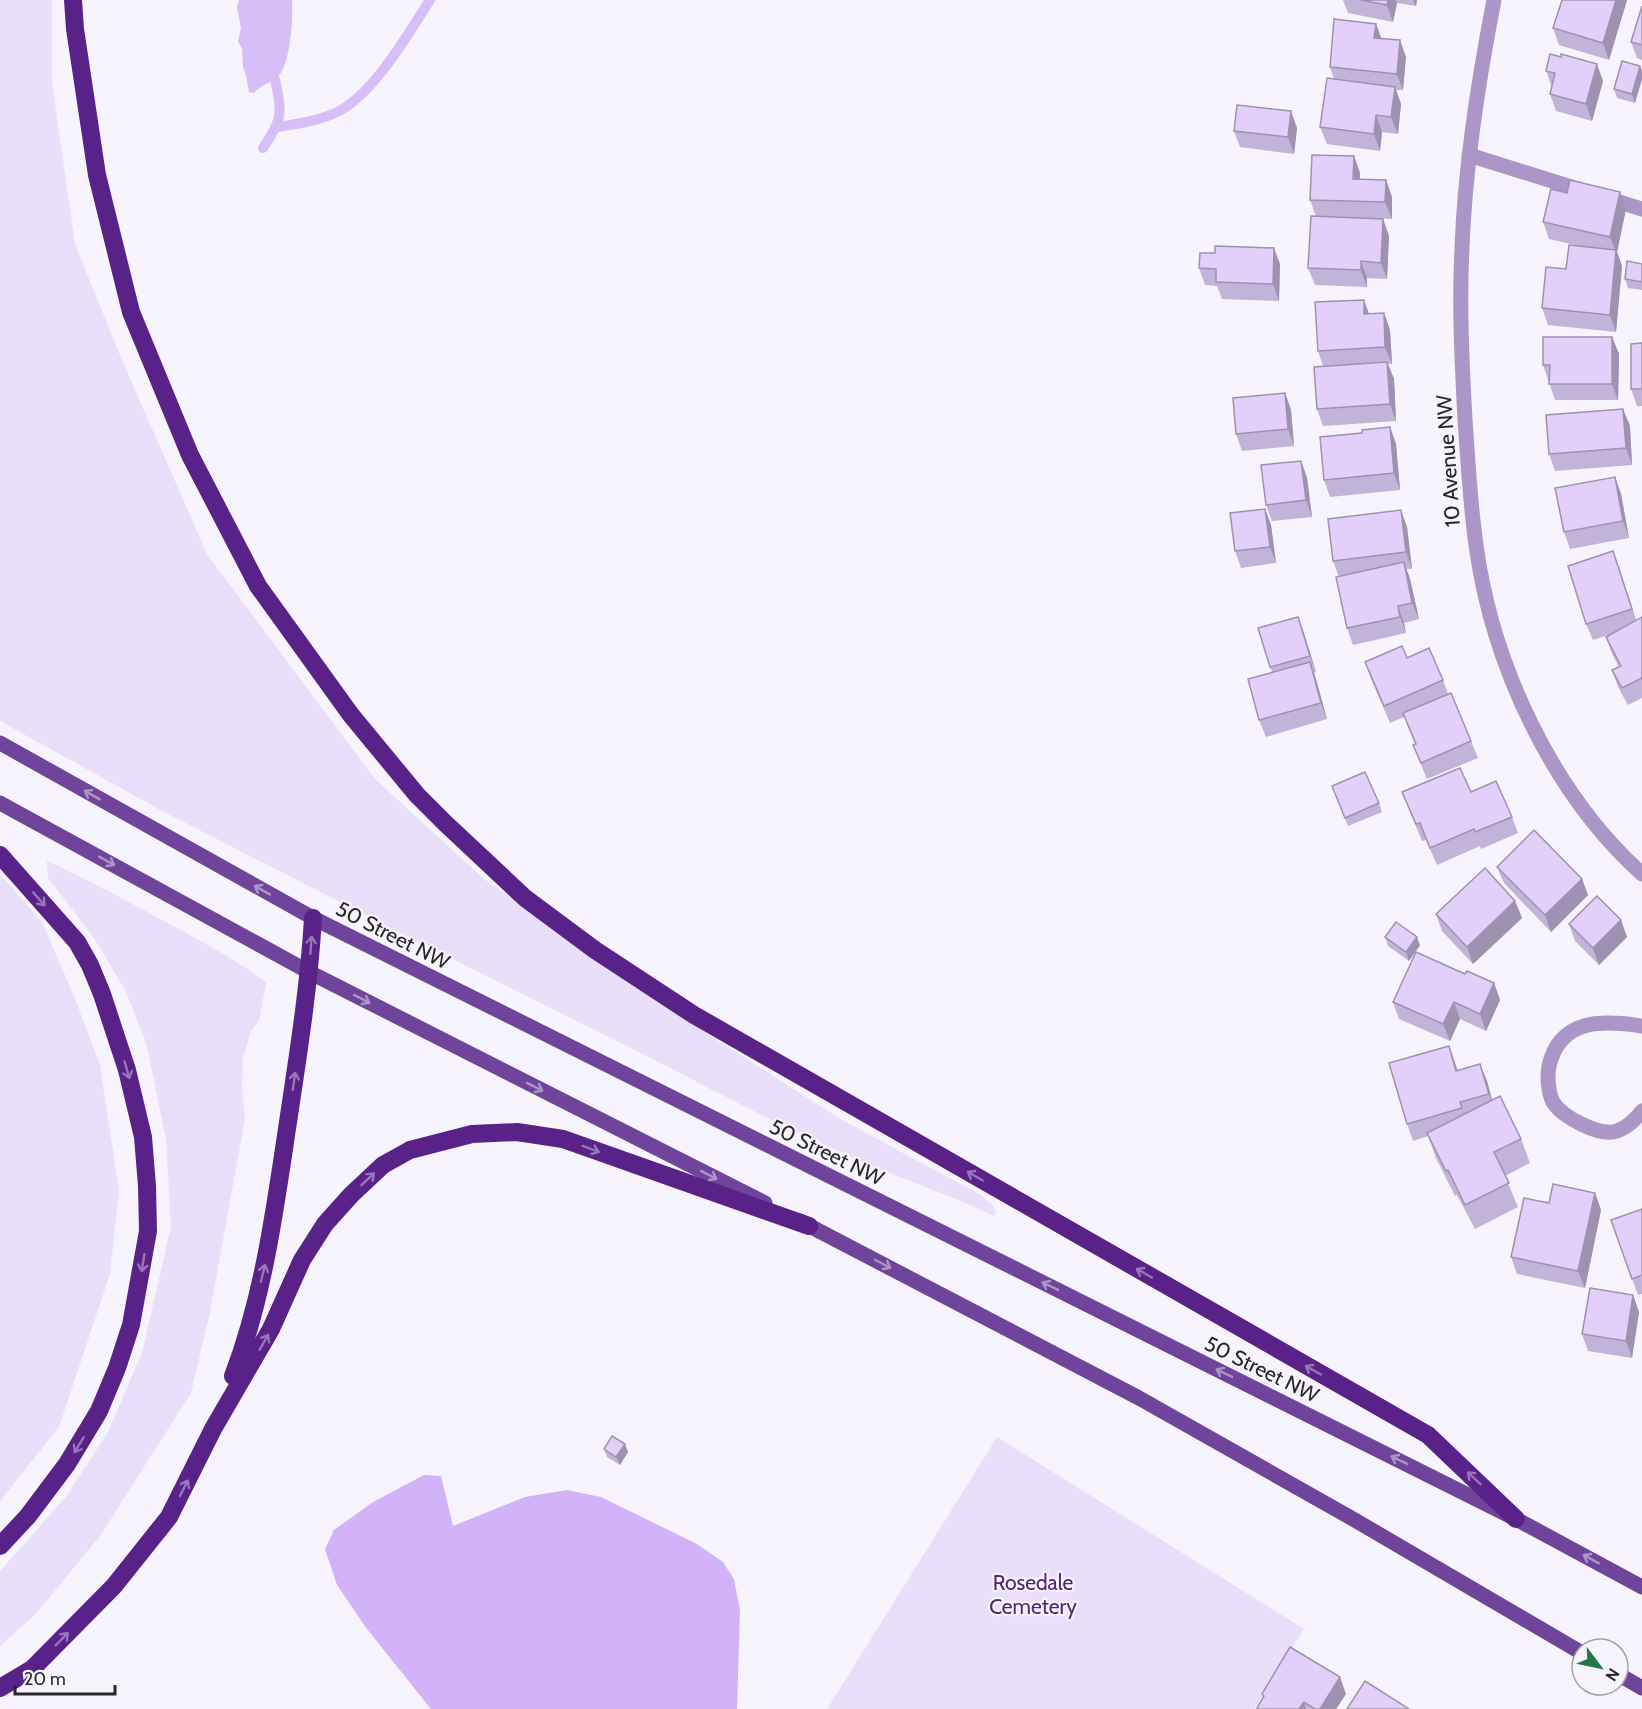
<svg xmlns="http://www.w3.org/2000/svg" width="1642" height="1709" font-family="Cabin,sans-serif">
	<style>
		.green { fill: #eadffb }
		.forest { fill: #d2b3fa }
		.water { fill: #d6bef6 }
		.lines { fill: none; stroke-linecap: round; stroke-linejoin: round }
		.stream { stroke: #d6bef6; stroke-width: 10 }
		.minor { stroke: #ab97c7; stroke-width: 15 }
		.major { stroke: #6f459b; stroke-width: 15 }
		.highway { stroke: #592289; stroke-width: 18 }
		.wall { fill: #c2b3d8 }
		.shaded-wall { fill: #9e92b0 }
		.building { fill: #e2d0fb; stroke: #9e92b0; stroke-width: 1.5 }
		.oneway { stroke: #ac94c7 }
		.oneway2 { stroke: #9876b7 }
		.labels { text-anchor: middle; dominant-baseline: central; stroke-width: 4.5; stroke-linejoin: round; paint-order: stroke }
		.street-label { font-size: 21px; fill: #28272a; stroke: #f7f4fd }
		.park-label { font-size: 21px; fill: #4f2676; stroke: #f7f4fd }
	</style>
	<rect width="100%" height="100%" fill="#f7f4fd"/>
	<g class="green">
		<path d="M0 0H52V82L75 244 122 360 207 554 374 778 484 879 709 1035 842 1120 979 1194 992 1204 996 1211 994 1216 961 1201 869 1165 761 1115 637 1051 416 941 164 812 0 721Z"/>
		<path d="M47 861C91 881 133 904 175 927 206 944 239 961 266 983L259 1021 251 1031 243 1058 242 1089 245 1119 210 1312 191 1393 100 1536 34 1616 0 1646V1571L65 1498 107 1434 142 1353 171 1226 166 1140 146 1042 125 990 94 938 48 878Z"/>
		<path d="M0 874 42 922 74 996 100 1065 119 1191 110 1274 59 1427 0 1501Z"/>
		<path d="M997 1437 1304 1629 1254 1709H827Z"/>
	</g>
	<path class="forest" d="M424 1475 441 1476 453 1526 525 1497 567 1490 601 1497 697 1544 723 1562 734 1579 740 1610 737 1709H431L367 1629 337 1585 325 1549 334 1530 373 1502Z"/>
	<path class="water" d="M239 0H292C293 19 291 64 277 78 271 83 262 84 254 93L249 92 246 75 243 67 242 49 238 41 241 28 237 7Z"/>
	<g class="lines">
		<g class="stream">
			<path d="M277 127C297 124 317 121 335 113 372 97 408 34 430 0"/>
			<path d="M263 148C283 119 282 113 275 80"/>
		</g>
		<g class="minor">
			<path d="M1494 0C1478 82 1465 165 1462 248 1459 306 1462 363 1465 420 1468 461 1470 503 1476 545 1492 664 1552 793 1642 874"/>
			<path d="M1469 155 1642 209"/>
			<path d="M1642 1026C1603 1020 1560 1018 1549 1066 1547 1076 1548 1092 1553 1102 1562 1117 1600 1137 1617 1131 1628 1127 1635 1120 1642 1111"/>
		</g>
		<g class="major">
			<path d="M0 743 313 918 1516 1519 1642 1587"/>
			<path d="M0 803 309 972 765 1203"/>
			<path d="M800 1221 1139 1398 1353 1519 1582 1653"/>
			<path d="M1618 1674 1642 1688"/>
		</g>
		<g class="highway">
			<path d="M73 0 75 29 97 175 131 312 190 455 258 586 351 715 417 795 445 823 525 898 595 950 694 1015 1428 1435 1516 1519"/>
			<path d="M0 855 77 942 90 965 102 994 127 1070 143 1137 147 1186 148 1231 131 1325 117 1368 99 1411 67 1464 28 1516 0 1546"/>
			<path d="M233 1376C264 1295 275 1208 288 1122 298 1055 309 987 313 918"/>
			<path d="M0 1688 32 1669 114 1586 169 1517 213 1429 271 1329 302 1260 325 1224 351 1195 383 1165 410 1150 472 1134 517 1132 563 1139 809 1226"/>
		</g>
	</g>
	<g class="wall">
		<path d="M1343 0H1417L1416 6 1397 3 1393 22 1348 13Z"/>
		<path d="M1627 0 1609 60 1559 45 1553 28Z"/>
		<path d="M1642 6V60L1637 58 1631 42Z"/>
		<path d="M1376 24 1381 38 1406 57 1403 90H1396L1401 104 1398 134 1382 132 1380 151 1327 144 1320 127 1334 79 1330 67Z"/>
		<path d="M1640 66 1642 71V79L1635 103 1617 98 1614 89Z"/>
		<path d="M1546 71 1603 81 1592 121 1556 111 1550 94 1552 87Z"/>
		<path d="M1297 128 1294 154 1240 147 1234 131Z"/>
		<path d="M1354 156 1360 173 1359 180H1386L1392 197V219L1339 217 1383 219 1389 236 1387 279 1367 278V287L1315 285 1308 268 1316 216 1310 200Z"/>
		<path d="M1626 209 1617 252 1622 266 1616 332 1548 325 1542 308 1580 246 1549 239 1543 222Z"/>
		<path d="M1280 264 1279 301 1222 299 1217 286 1205 285 1199 268Z"/>
		<path d="M1642 264V290L1628 288 1625 279Z"/>
		<path d="M1364 300 1369 314 1384 313 1390 330 1392 364H1388L1394 379 1396 421 1323 426 1317 409 1323 366 1318 351Z"/>
		<path d="M1612 337 1619 354 1618 400H1555L1543 365Z"/>
		<path d="M1642 343V406H1637L1631 389Z"/>
		<path d="M1285 393 1291 410 1294 446 1242 451 1236 434Z"/>
		<path d="M1623 409 1630 426 1632 465 1555 471 1549 454Z"/>
		<path d="M1390 427 1396 444 1400 490 1330 497 1324 480Z"/>
		<path d="M1301 461 1307 478 1312 517 1272 521 1266 505Z"/>
		<path d="M1615 477 1621 494 1629 538 1570 549 1564 532Z"/>
		<path d="M1265 509 1271 525 1276 563 1241 568 1235 551Z"/>
		<path d="M1407 527 1412 569H1406L1410 579 1419 619 1404 623 1406 633 1353 645 1347 628 1339 577 1333 561Z"/>
		<path d="M1619 568 1636 620 1642 617V698L1628 705 1618 687 1612 670 1619 667 1612 654 1606 637 1608 635 1593 640 1586 624Z"/>
		<path d="M1298 617 1316 672 1314 673 1327 719 1266 737 1259 720 1272 672 1270 667Z"/>
		<path d="M1407 658 1443 680 1448 694 1471 741 1478 758 1427 779 1413 745 1415 744 1404 717 1390 723 1371 679 1365 662Z"/>
		<path d="M1332 786 1379 803 1382 812 1348 826Z"/>
		<path d="M1402 792H1471L1512 817 1518 833 1481 849 1480 846 1437 865 1426 840 1422 841Z"/>
		<path d="M1497 867 1582 879 1588 895 1551 932 1504 883Z"/>
		<path d="M1515 901 1522 918 1473 964 1442 931 1436 914Z"/>
		<path d="M1569 924 1627 937 1599 965 1575 941Z"/>
		<path d="M1385 937 1420 945 1409 961 1388 946Z"/>
		<path d="M1465 974 1494 983 1500 1000 1486 1031 1460 1019 1450 1041 1399 1019 1393 1002Z"/>
		<path d="M1449 1046 1458 1071 1487 1081 1492 1100 1521 1139 1530 1163 1505 1176 1518 1207 1475 1229 1457 1195 1455 1196 1436 1158 1428 1136 1413 1141 1407 1124Z"/>
		<path d="M1595 1193 1601 1210 1585 1288 1517 1274 1511 1257 1549 1203Z"/>
		<path d="M1642 1209V1294L1638 1295 1611 1220Z"/>
		<path d="M1633 1295 1639 1312 1632 1358 1588 1351 1582 1334Z"/>
		<path d="M625 1444 628 1452 620 1465 607 1457 604 1449Z"/>
		<path d="M1262 1694H1346L1336 1709H1257V1708L1263 1698Z"/>
	</g>
	<g class="shaded-wall">
		<path d="M1388 0H1396L1397 3 1393 22 1387 5Z"/>
		<path d="M1413 0H1417L1416 6Z"/>
		<path d="M1616 0H1627L1609 60 1603 43Z"/>
		<path d="M1376 24 1382 40 1374 38Z"/>
		<path d="M1400 40 1406 57 1403 90 1397 74Z"/>
		<path d="M1597 64 1603 81 1592 121 1586 104Z"/>
		<path d="M1640 66 1642 71V79L1635 103 1632 94Z"/>
		<path d="M1395 87 1401 104 1398 134 1391 117Z"/>
		<path d="M1291 111 1297 128 1294 154 1288 137Z"/>
		<path d="M1376 115 1382 132 1380 151 1374 134Z"/>
		<path d="M1354 156 1360 173 1359 196 1353 179Z"/>
		<path d="M1386 180 1392 197V219L1385 202Z"/>
		<path d="M1620 192 1626 209 1617 252 1622 266 1616 332 1610 315 1616 252 1610 237Z"/>
		<path d="M1383 219 1389 236 1387 279 1381 263Z"/>
		<path d="M1274 248 1280 264 1279 301 1273 284Z"/>
		<path d="M1361 261 1367 278V287L1361 270Z"/>
		<path d="M1364 300 1370 317 1364 314Z"/>
		<path d="M1384 313 1390 330 1392 364 1385 347Z"/>
		<path d="M1612 337 1619 354 1618 400 1612 384Z"/>
		<path d="M1387 362 1394 379 1396 421 1390 404Z"/>
		<path d="M1285 393 1291 410 1294 446 1288 429Z"/>
		<path d="M1623 409 1630 426 1632 465 1626 448Z"/>
		<path d="M1390 427 1396 444 1400 490 1394 473Z"/>
		<path d="M1301 461 1307 478 1312 517 1306 500Z"/>
		<path d="M1615 477 1621 494 1629 538 1623 521Z"/>
		<path d="M1265 509 1271 525 1276 563 1270 547Z"/>
		<path d="M1401 510 1407 527 1412 569 1406 552Z"/>
		<path d="M1613 551 1619 568 1638 626 1632 609Z"/>
		<path d="M1404 562 1410 579 1419 619 1412 603Z"/>
		<path d="M1398 606 1404 623 1406 633 1400 617Z"/>
		<path d="M1298 617 1304 633 1316 672 1310 656Z"/>
		<path d="M1310 662 1316 679 1327 719 1321 703Z"/>
		<path d="M1582 879 1588 895 1551 932 1545 915Z"/>
		<path d="M1515 901 1522 918 1473 964 1467 947Z"/>
		<path d="M1621 920 1627 937 1599 965 1593 948Z"/>
		<path d="M1417 937 1420 945 1409 961 1406 952Z"/>
		<path d="M1494 983 1500 1000 1486 1031 1480 1014Z"/>
		<path d="M1454 1002 1460 1019 1450 1041 1443 1024Z"/>
		<path d="M1449 1046 1455 1063 1463 1088 1456 1071Z"/>
		<path d="M1480 1064 1487 1081 1495 1111 1489 1094Z"/>
		<path d="M1595 1193 1601 1210 1585 1288 1578 1271Z"/>
		<path d="M1633 1295 1639 1312 1632 1358 1626 1341Z"/>
		<path d="M625 1444 628 1452 620 1465 616 1457Z"/>
		<path d="M1340 1677 1346 1694 1336 1709H1320Z"/>
		<path d="M1304 1702 1306 1709H1299Z"/>
	</g>
	<g class="building">
		<path d="M1361 0H1388L1387 5Z"/>
		<path d="M1562 0H1616L1603 43 1553 28Z"/>
		<path d="M1642 6V45L1631 42Z"/>
		<path d="M1334 19 1376 24 1374 38 1400 40 1397 74 1330 67Z"/>
		<path d="M1550 54 1561 57V54L1597 64 1586 104 1550 94 1555 73 1546 71Z"/>
		<path d="M1622 61 1640 66 1632 94 1614 89Z"/>
		<path d="M1327 78 1395 87 1391 117 1376 115 1374 134 1320 127Z"/>
		<path d="M1237 105 1291 111 1288 137 1234 131Z"/>
		<path d="M1312 155 1354 156 1353 179 1386 180 1385 202 1310 200Z"/>
		<path d="M1570 180 1620 192 1610 237 1543 222 1551 189 1567 193Z"/>
		<path d="M1311 216 1383 219 1381 263 1361 261V270L1308 268Z"/>
		<path d="M1569 245 1616 250 1610 315 1542 308 1546 267 1566 269Z"/>
		<path d="M1215 246 1274 248 1273 284 1216 282V269L1199 268 1200 253H1215Z"/>
		<path d="M1627 261 1642 264V282L1625 279Z"/>
		<path d="M1364 300V314L1384 313 1385 347 1318 351 1315 302Z"/>
		<path d="M1543 337H1612V384H1549L1550 365H1543Z"/>
		<path d="M1642 343V389H1631V344Z"/>
		<path d="M1387 362 1390 404 1317 409 1314 367Z"/>
		<path d="M1285 393 1288 429 1236 434 1233 398Z"/>
		<path d="M1623 409 1626 448 1549 454 1546 415Z"/>
		<path d="M1390 427 1394 473 1324 480 1320 437 1362 433V430Z"/>
		<path d="M1301 461 1306 500 1266 505 1261 465Z"/>
		<path d="M1615 477 1623 521 1564 532 1555 488Z"/>
		<path d="M1265 509 1270 547 1235 551 1230 513Z"/>
		<path d="M1401 510 1406 552 1333 561 1328 519Z"/>
		<path d="M1613 551 1632 609 1586 624 1568 566Z"/>
		<path d="M1404 562 1412 603 1398 606 1400 617 1347 628 1336 577Z"/>
		<path d="M1298 617 1310 656 1270 667 1258 628Z"/>
		<path d="M1642 617V678L1622 688 1612 670 1621 666 1606 637Z"/>
		<path d="M1402 646 1407 658 1429 648 1443 680 1384 706 1365 662Z"/>
		<path d="M1310 662 1321 703 1259 720 1248 679Z"/>
		<path d="M1451 693 1471 741 1421 763 1413 745 1416 744 1403 713Z"/>
		<path d="M1460 768 1471 792 1496 781 1512 817 1475 832 1474 829 1430 848 1420 823 1416 824 1402 792Z"/>
		<path d="M1365 772 1379 803 1345 818 1332 786Z"/>
		<path d="M1534 830 1582 879 1545 915 1497 867Z"/>
		<path d="M1485 868 1515 901 1467 947 1436 914Z"/>
		<path d="M1597 896 1621 920 1593 948 1569 924Z"/>
		<path d="M1396 922 1417 937 1406 952 1385 937Z"/>
		<path d="M1416 952 1465 974 1467 971 1494 983 1480 1014 1454 1002 1443 1024 1393 1002Z"/>
		<path d="M1449 1046 1456 1071 1480 1064 1489 1094 1460 1102 1462 1108 1407 1124 1389 1063Z"/>
		<path d="M1500 1096 1521 1139 1494 1152 1509 1183 1465 1205 1448 1170 1446 1171 1427 1133Z"/>
		<path d="M1553 1184 1595 1193 1578 1271 1511 1257 1524 1198 1549 1203Z"/>
		<path d="M1642 1209V1275L1632 1279 1611 1220Z"/>
		<path d="M1590 1288 1633 1295 1626 1341 1582 1334Z"/>
		<path d="M612 1436 625 1444 616 1457 604 1449Z"/>
		<path d="M1290 1647 1340 1677 1320 1709H1315L1304 1702 1299 1709H1259L1257 1708 1264 1696 1262 1694Z"/>
		<path d="M1365 1681 1409 1709H1347Z"/>
	</g>
	<defs><path id="oneway-shaft" d="M-6 0H5M1.5-3L5.5 0L1.5 3" fill="none" stroke-width="1.6" stroke-linecap="round" stroke-linejoin="round" transform="scale(1.5)"/></defs>
	<g class="oneway">
		<use href="#oneway-shaft" transform="translate(92 795) rotate(-151)"/>
		<use href="#oneway-shaft" transform="translate(107 861) rotate(29)"/>
		<use href="#oneway-shaft" transform="translate(262 890) rotate(-151)"/>
		<use href="#oneway-shaft" transform="translate(362 999) rotate(27)"/>
		<use href="#oneway-shaft" transform="translate(535 1087) rotate(27)"/>
		<use href="#oneway-shaft" transform="translate(709 1175) rotate(27)"/>
		<use href="#oneway-shaft" transform="translate(883 1264) rotate(28)"/>
		<use href="#oneway-shaft" transform="translate(1050 1286) rotate(-154)"/>
		<use href="#oneway-shaft" transform="translate(1224 1373) rotate(-154)"/>
		<use href="#oneway-shaft" transform="translate(1399 1460) rotate(-154)"/>
		<use href="#oneway-shaft" transform="translate(1591 1559) rotate(-151)"/>
	</g>
	<g class="oneway2">
		<use href="#oneway-shaft" transform="translate(39 899) rotate(49)"/>
		<use href="#oneway-shaft" transform="translate(311 945) rotate(-86)"/>
		<use href="#oneway-shaft" transform="translate(127 1070) rotate(74)"/>
		<use href="#oneway-shaft" transform="translate(294 1081) rotate(-82)"/>
		<use href="#oneway-shaft" transform="translate(591 1149) rotate(20)"/>
		<use href="#oneway-shaft" transform="translate(975 1176) rotate(-150)"/>
		<use href="#oneway-shaft" transform="translate(368 1179) rotate(-43)"/>
		<use href="#oneway-shaft" transform="translate(143 1263) rotate(99)"/>
		<use href="#oneway-shaft" transform="translate(263 1273) rotate(-76)"/>
		<use href="#oneway-shaft" transform="translate(1144 1273) rotate(-150)"/>
		<use href="#oneway-shaft" transform="translate(264 1342) rotate(-60)"/>
		<use href="#oneway-shaft" transform="translate(1313 1370) rotate(-150)"/>
		<use href="#oneway-shaft" transform="translate(79 1445) rotate(121)"/>
		<use href="#oneway-shaft" transform="translate(1474 1478) rotate(-137)"/>
		<use href="#oneway-shaft" transform="translate(184 1488) rotate(-63)"/>
		<use href="#oneway-shaft" transform="translate(62 1639) rotate(-45)"/>
	</g>
	<g class="labels">
		<g class="street-label">
			<text transform="translate(1448 461) rotate(-94)">10 Avenue NW</text>
			<text transform="translate(393 935) rotate(27)">50 Street NW</text>
			<text transform="translate(827 1152) rotate(26)">50 Street NW</text>
			<text transform="translate(1262 1369) rotate(26)">50 Street NW</text>
		</g>
		<g class="park-label">
			<text x="1033" y="1582">Rosedale<tspan x="1033" dy="24">Cemetery</tspan></text>
		</g>
	</g>
	<g transform="translate(1600 1667) rotate(122)"><circle r="28" fill="#f7f4fd" stroke="#a4a2a9" stroke-width="1.5"/>
	<path d="M0-4.5L10 22L0 15L-10 22Z" fill="#247647"/>
	<text y="-9" font-size="16" font-weight="bold" text-anchor="middle" fill="#28272a">N</text>
	</g>
	<path d="M15 1685v9h100v-9" fill="none" stroke="#28272a" stroke-width="3"/>
	<text x="24" y="1685" font-size="18" fill="#28272a" stroke="#f7f4fd" stroke-width="4.5" paint-order="stroke">20 m</text>
</svg>
